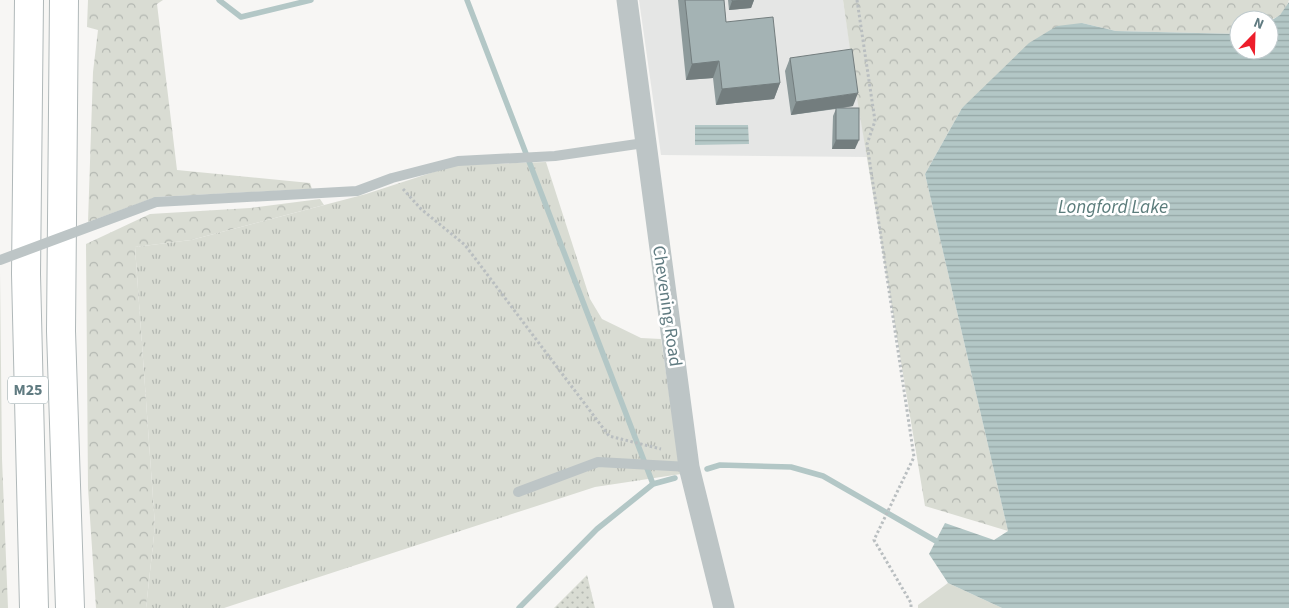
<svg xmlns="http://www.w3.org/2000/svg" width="1289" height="608" font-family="'Source Sans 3',sans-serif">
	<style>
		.built { fill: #e5e6e5 }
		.grass { fill: #d9dcd3 }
		.forest { fill: url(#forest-crowns) }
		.park { fill: url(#park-tufts) }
		.garden { fill: url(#garden-dots) }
		.water { fill: url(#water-rules) }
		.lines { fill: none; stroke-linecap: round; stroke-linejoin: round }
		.stream { stroke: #b3c7c6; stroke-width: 5.5 }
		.highway-casing { stroke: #b0b8b9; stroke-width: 30 }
		.path { stroke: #b9bec0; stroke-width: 3; stroke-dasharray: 2.5 2.5; stroke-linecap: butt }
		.lane { stroke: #bdc5c6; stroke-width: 10 }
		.street { stroke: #bdc5c6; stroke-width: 21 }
		.highway { stroke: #fff; stroke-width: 28 }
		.lane-bridge { stroke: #bdc5c6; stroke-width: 10 }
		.wall { fill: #8d9a9b }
		.shaded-wall { fill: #737d7e }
		.building { fill: #a4b3b4; stroke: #737d7e }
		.labels { text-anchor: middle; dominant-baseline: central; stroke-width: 5; stroke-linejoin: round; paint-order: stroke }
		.shield { fill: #fff; stroke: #90a3a7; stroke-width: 1 }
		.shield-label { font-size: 16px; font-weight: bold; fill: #607b81 }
		.street-label { font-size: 18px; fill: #607b81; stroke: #fff }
		.water-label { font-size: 19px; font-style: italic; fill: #5b7c7b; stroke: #fff }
	</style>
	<defs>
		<pattern id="forest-crowns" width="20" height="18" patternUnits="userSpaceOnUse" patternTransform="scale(1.25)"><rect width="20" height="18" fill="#d9dcd3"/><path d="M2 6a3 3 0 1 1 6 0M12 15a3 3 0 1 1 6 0" fill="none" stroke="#b3b7b1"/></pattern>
		<pattern id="park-tufts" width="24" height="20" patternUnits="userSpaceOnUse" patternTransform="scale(1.25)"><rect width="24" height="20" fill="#d9dcd3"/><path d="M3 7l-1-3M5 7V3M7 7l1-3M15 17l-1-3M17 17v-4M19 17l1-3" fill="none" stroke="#b3b7b1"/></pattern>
		<pattern id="garden-dots" width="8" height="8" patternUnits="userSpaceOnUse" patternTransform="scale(1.25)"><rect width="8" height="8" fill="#d9dcd3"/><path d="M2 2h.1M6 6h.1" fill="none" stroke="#b3b7b1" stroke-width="1.8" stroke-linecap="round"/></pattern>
		<pattern id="water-rules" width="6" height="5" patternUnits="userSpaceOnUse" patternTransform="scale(1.25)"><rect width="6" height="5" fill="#b3c7c6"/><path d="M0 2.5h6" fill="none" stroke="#95a7a6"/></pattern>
	</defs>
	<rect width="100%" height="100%" fill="#f7f6f4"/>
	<path class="built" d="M639 0H843L867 157 661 155Z"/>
	<path class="grass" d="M948 583 1002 608H918V605Z"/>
	<g class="forest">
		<path d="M88 0H163L157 4 177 170 310 183 312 189 156 197 88 222 93 72 98 30 87 27Z"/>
		<path d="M843 0H1289C1281 26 1261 20 1239 20V34L1116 31 1082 23 962 108 925 174 1008 531 925 506 857 98Z"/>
		<path d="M320 199 324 205 191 240 135 247 155 526 146 608H96L88 488 86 244 150 214 250 208Z"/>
		<path d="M0 272 2 459 8 608H0Z"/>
	</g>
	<path class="park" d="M546 162 590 299 602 319 641 338 661 339 681 474 595 487 224 608H146L155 526 135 247 191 240 366 194 455 165Z"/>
	<path class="garden" d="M587 575 595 608H554Z"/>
	<g class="water">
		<path d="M1289 2V608H1002L948 583 929 554 945 523 994 540 1008 531 925 174 962 108 1029 43 1057 26 1082 23 1116 31 1239 34V50H1269V22L1280 15Z"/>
		<path d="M695 125H748L749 144 695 145Z"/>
	</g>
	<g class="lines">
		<g class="stream">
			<path d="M219 0 241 17 311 0"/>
			<path d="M467 0 653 484"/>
			<path d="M707 469 720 465 791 467 823 476 936 541"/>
			<path d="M519 608 597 529 653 484 675 478"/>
		</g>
		<g class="highway-casing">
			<g id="highway">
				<path d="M29 0 26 274 34 608"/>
				<path d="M64 0 61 331 70 608"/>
			</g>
		</g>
		<g class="path">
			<path d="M857 0 875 121 867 144 914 457 874 540 911 603V608"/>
			<path d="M403 189 421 209 465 245 609 436 661 449"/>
		</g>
		<g class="lane">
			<path d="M156 202 357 191 392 178 458 161 555 156 644 143"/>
			<path d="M518 492 598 462 689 467"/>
		</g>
		<path class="street" d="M627 0 689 467 724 608"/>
		<use href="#highway" class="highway"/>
		<path class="lane-bridge" d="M0 260 156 202"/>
	</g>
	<g class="wall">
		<path d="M678 0H724L726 22 780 83 774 99 716 105 713 78 686 80Z"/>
		<path d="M728 0H754L751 8 729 10Z"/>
		<path d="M790 58 853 106 843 108 855 149H832L833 116 836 109 791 115 785 71Z"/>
	</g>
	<g class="shaded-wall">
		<path d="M745 0H754L751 8 729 10 732 1Z"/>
		<path d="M719 61 713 78 686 80 692 64Z"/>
		<path d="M780 83 774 99 716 105 722 89Z"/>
		<path d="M858 93 853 106 791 115 796 102Z"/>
		<path d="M836 140H859L855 149H832Z"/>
	</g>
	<g class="building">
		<path d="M685 0H724L726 22 773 17 780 83 722 89 719 61 692 64Z"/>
		<path d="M732 0H745L732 1Z"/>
		<path d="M852 49 858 93 796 102 790 58Z"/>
		<rect x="836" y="108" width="23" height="32"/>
	</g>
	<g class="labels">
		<rect class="shield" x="8" y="376.5" width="40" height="27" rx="4"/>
		<g class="shield-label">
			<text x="28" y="390">M25</text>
		</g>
		<g class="street-label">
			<text transform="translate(667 306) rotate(82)">Chevening Road</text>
		</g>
		<g class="water-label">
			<text x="1113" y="207">Longford Lake</text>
		</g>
	</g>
	<g transform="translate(1254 35) rotate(23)"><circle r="24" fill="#ffffff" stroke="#bfcacd"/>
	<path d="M0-4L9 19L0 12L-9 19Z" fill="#ed1e2b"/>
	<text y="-8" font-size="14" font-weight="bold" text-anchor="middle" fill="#607b81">N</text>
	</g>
</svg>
